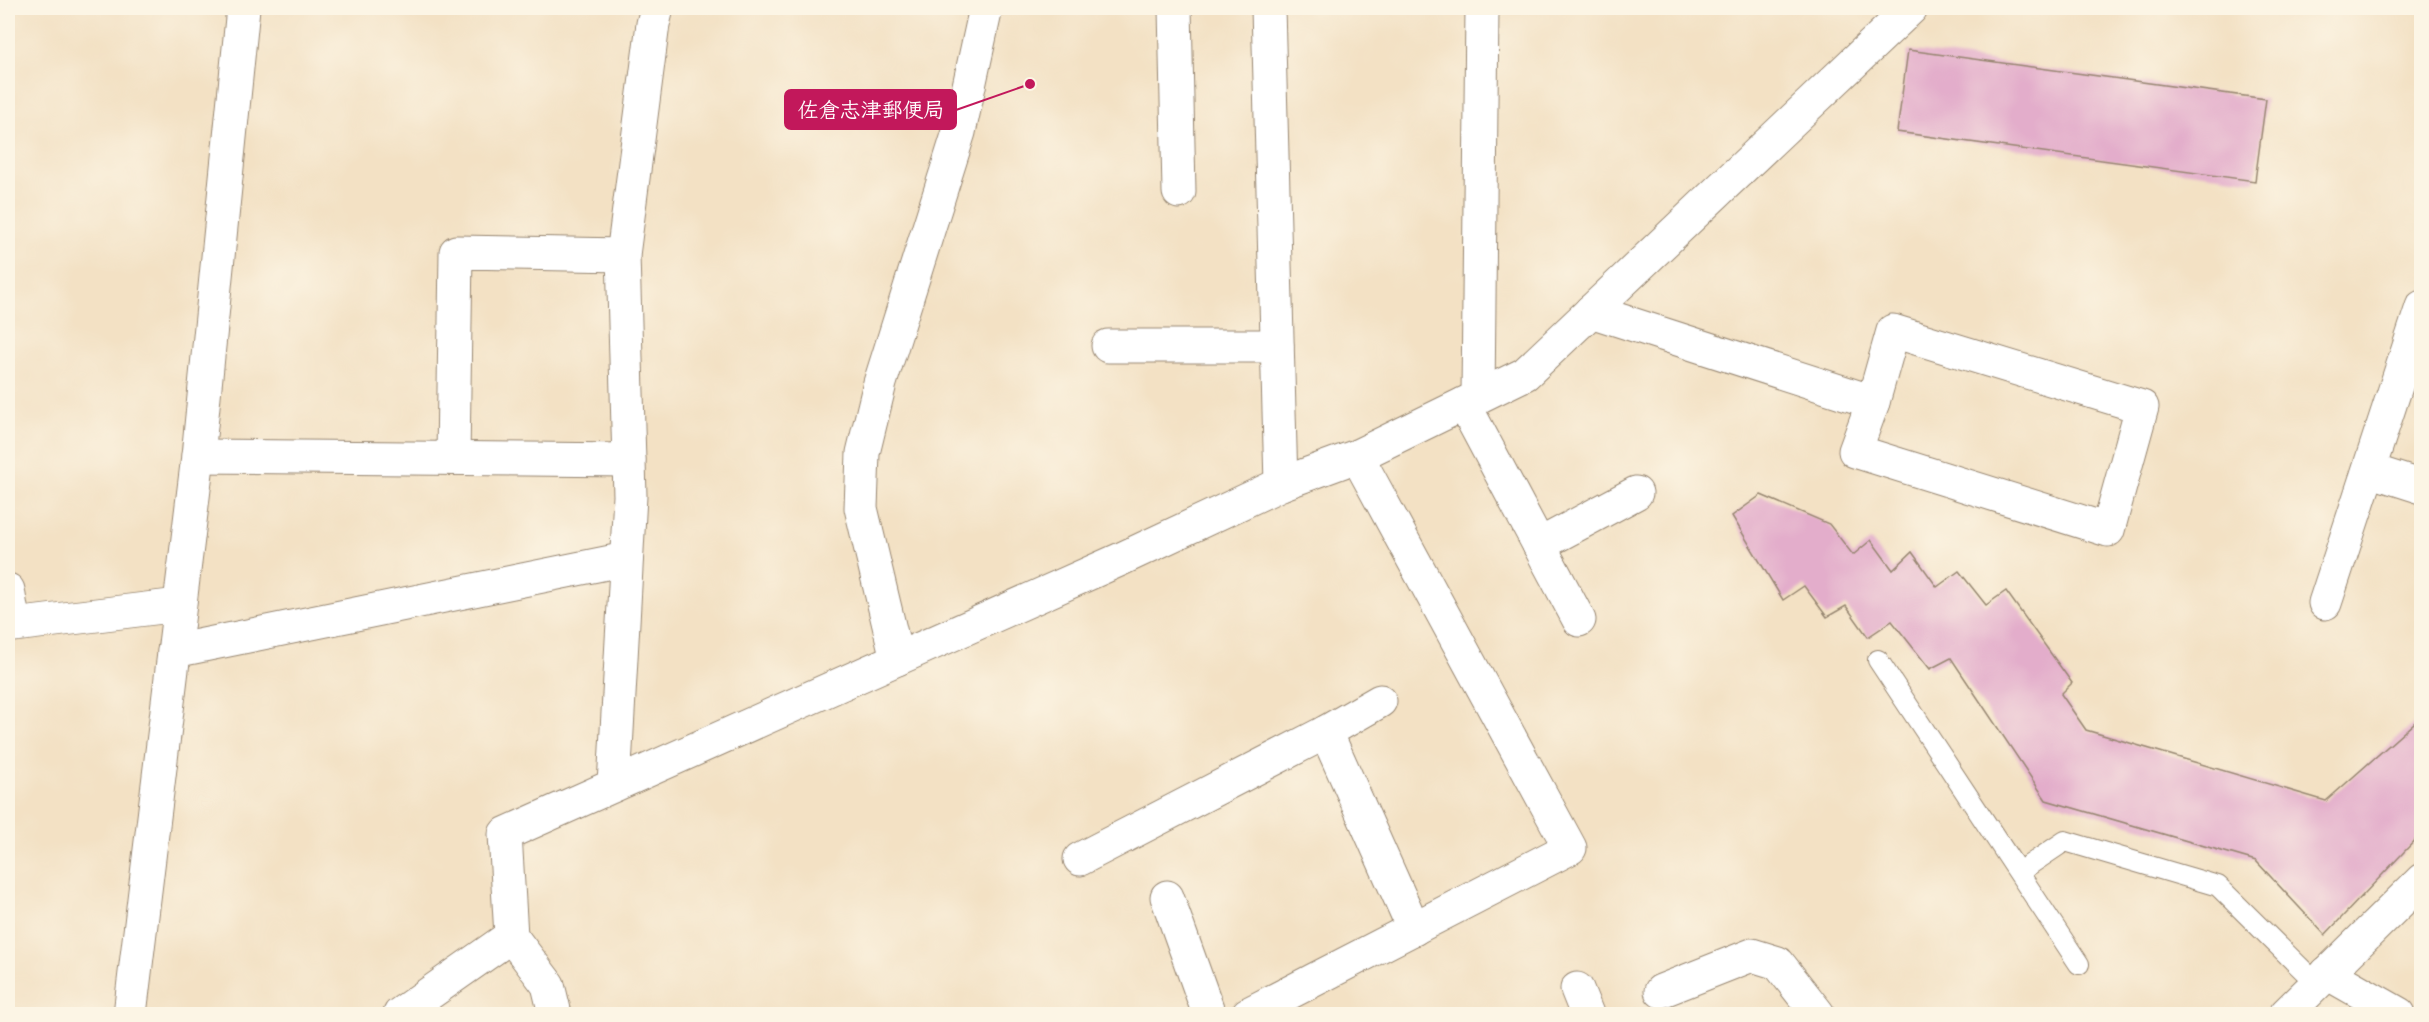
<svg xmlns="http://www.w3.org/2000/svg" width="2429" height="1022" font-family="Mynerve,'Klee One',sans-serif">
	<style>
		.building { fill: #e3adcb }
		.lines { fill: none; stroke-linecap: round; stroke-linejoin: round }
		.service-casing { stroke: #978671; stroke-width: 22 }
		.minor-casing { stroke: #978671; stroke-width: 35 }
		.tertiary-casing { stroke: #978671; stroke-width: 35 }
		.service { stroke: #fff; stroke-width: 20 }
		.minor { stroke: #fff; stroke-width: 33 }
		.tertiary { stroke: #fff; stroke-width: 33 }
		.leader { fill: none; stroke: #c2185b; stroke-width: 2 }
		.callout-dot { fill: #c2185b; stroke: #fcf5e5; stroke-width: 2 }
		.callout { fill: #c2185b; stroke: #c2185b; stroke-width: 2 }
		.callout-label { font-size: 21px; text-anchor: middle; font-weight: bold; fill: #fff }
	</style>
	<rect width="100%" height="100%" fill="#fcf5e5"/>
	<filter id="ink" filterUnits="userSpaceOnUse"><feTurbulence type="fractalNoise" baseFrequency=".0167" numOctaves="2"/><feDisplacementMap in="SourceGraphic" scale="12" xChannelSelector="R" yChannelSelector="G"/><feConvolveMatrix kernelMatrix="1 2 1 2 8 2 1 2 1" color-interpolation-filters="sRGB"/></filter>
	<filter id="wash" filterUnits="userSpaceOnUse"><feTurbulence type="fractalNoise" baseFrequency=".008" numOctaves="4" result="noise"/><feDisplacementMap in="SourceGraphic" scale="24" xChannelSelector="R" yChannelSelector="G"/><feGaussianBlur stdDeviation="1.35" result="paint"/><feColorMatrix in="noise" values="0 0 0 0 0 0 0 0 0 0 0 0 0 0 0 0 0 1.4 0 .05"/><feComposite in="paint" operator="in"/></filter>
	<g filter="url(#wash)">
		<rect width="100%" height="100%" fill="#f3e1c4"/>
		<g id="blocks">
			<g class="building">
				<path d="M1908 50 2266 99 2255 181 1897 132Z"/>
				<path d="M1761 495 1829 524 1853 555 1871 540 1893 570 1912 552 1937 587 1959 571 1986 605 2006 591 2072 683 2061 694 2086 730 2326 801 2422 716V833L2325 935 2256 861 2046 800 1951 658 1930 669 1892 621 1868 637 1846 606 1827 617 1804 586 1783 600 1732 516Z"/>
			</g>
		</g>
	</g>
	<g filter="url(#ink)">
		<use href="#blocks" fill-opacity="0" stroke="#978671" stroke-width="1.5"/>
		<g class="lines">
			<g class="service-casing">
				<g id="service">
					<path d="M1878 660 2079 964"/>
					<path d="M2019 872 2065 841 2218 886 2317 984"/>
				</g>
			</g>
			<g class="minor-casing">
				<g id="minor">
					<path d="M1175 8 1179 192"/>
					<path d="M1268 8 1281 484"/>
					<path d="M1591 311 1873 402"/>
					<path d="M1893 331 2142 407 2108 530 1855 451 1873 402Z"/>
					<path d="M1108 346H1277"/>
					<path d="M1478 397 1482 8"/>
					<path d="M1464 404 1579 620"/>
					<path d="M198 456 629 460"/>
					<path d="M453 458 456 252 623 255"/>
					<path d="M2369 470 2422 487"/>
					<path d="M1539 545 1636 493"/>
					<path d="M8 590 14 625 179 605"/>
					<path d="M2325 603 2422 307"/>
					<path d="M174 651 626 559"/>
					<path d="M897 659 861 508 863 453 880 383 959 132 986 8"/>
					<path d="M1326 732 1414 929"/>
					<path d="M614 785 630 496 623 255 653 24 657 8"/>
					<path d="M1080 859 1326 732 1380 701"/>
					<path d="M1167 897 1209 1014"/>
					<path d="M511 936 548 985 555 1014"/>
					<path d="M2327 973 2399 1014"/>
					<path d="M1577 989 1587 1014"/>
					<path d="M1661 991 1752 955 1778 963 1818 1014"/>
					<path d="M400 1014 511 936 505 834 1119 560 1281 484 1357 456 1525 374 1911 8"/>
					<path d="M1248 1014 1570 848 1357 456"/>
				</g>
			</g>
			<g class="tertiary-casing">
				<g id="tertiary">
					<path d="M130 1014 198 456 243 8"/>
					<path d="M2286 1014 2422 880"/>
				</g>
			</g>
			<use href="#service" class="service"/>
			<use href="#minor" class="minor"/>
			<use href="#tertiary" class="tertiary"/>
		</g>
	</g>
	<path class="leader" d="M1030 84L956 110"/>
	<circle class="callout-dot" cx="1030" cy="84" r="6"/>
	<rect class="callout" x="785" y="90" width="171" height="39" rx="6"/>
	<g class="callout-label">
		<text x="871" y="117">佐倉志津郵便局</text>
	</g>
	<rect width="2429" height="1022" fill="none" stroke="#fcf5e5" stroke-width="30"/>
</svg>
